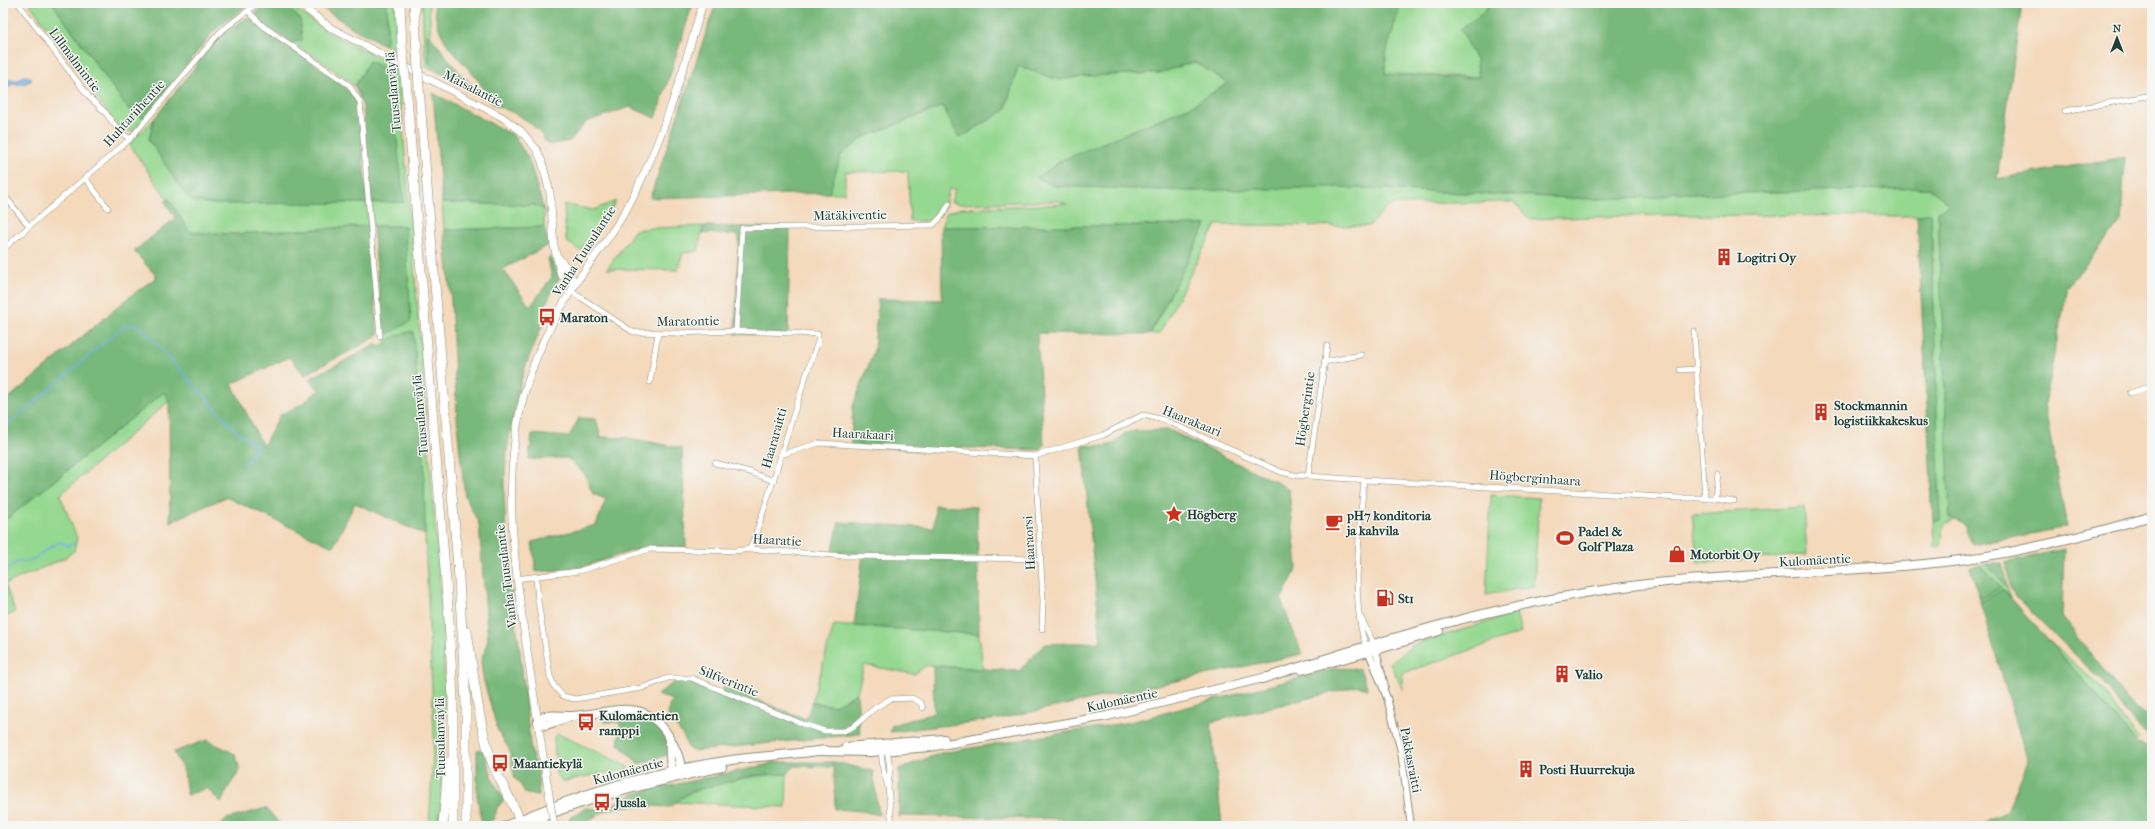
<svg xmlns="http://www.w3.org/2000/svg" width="2155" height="829" font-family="'IM FELL French Canon',serif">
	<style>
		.green { fill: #95d890; stroke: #5a8a62 }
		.forest { fill: #78b87a; stroke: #4c7a57 }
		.water { fill: #72b1e5; stroke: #48778c }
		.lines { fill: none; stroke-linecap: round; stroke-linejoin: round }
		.stream { stroke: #72b1e5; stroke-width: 1.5 }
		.minor-casing { stroke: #8a8b78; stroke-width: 6 }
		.tertiary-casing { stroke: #8a8b78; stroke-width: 8 }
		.secondary-casing { stroke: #8a8b78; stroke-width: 8 }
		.primary-casing { stroke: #8a8b78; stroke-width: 10 }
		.motorway-casing { stroke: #8a8b78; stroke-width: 10 }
		.minor { stroke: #fff; stroke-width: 5 }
		.tertiary { stroke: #fff; stroke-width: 6 }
		.secondary { stroke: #fff; stroke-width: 7 }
		.primary { stroke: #fff; stroke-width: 8 }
		.motorway { stroke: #fff; stroke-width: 9 }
		.secondary-bridge-casing { stroke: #8a8b78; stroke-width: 8; stroke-linecap: butt }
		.motorway-bridge-casing { stroke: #8a8b78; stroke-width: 10; stroke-linecap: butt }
		.secondary-bridge { stroke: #fff; stroke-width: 7 }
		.motorway-bridge { stroke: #fff; stroke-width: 9 }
		.labels { text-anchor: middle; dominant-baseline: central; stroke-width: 3; stroke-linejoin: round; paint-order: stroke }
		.street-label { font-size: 13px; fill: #1f3d34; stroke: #f6f6f2 }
		.poi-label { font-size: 13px; font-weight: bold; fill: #1f3d34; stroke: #f6f6f2; text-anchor: start }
	</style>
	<rect width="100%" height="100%" fill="#f6f6f2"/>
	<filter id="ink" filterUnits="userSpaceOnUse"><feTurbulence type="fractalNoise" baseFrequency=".025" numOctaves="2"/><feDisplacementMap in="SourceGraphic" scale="8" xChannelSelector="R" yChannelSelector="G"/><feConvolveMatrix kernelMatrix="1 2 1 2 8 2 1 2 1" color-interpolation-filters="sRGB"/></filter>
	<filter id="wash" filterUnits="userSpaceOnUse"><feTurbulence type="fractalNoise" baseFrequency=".012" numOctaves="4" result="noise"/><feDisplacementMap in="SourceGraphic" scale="16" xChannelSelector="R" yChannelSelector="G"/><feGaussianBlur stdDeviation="0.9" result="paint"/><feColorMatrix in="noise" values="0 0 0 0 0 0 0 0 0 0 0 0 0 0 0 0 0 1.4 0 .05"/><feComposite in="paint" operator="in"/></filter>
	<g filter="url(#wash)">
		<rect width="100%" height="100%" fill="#f4d9bb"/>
		<g class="green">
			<path d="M29 3H52L132 114 145 117 132 132 118 127Z"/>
			<path d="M283 3H291L297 10 329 33 398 67 443 625C446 693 445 759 439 826H429L434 734 425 535 424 459 413 331 389 339 385 345 383 333 388 334 405 226H373L372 203 404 202 369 61 355 86 320 60 291 43 295 16Z"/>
			<path d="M387 3H395L397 52 383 44 387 41Z"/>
			<path d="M422 3H429L431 37 428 35 429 63 442 74 425 66Z"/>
			<path d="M1395 3H1490L1483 13 1461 29 1476 60 1479 77 1385 74 1386 53 1399 9Z"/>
			<path d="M1194 62 1229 83 1191 106 1126 134 1055 186 1192 191 1336 187 1593 199 1661 197 1673 192 1701 194 1929 188 1951 205 1938 211 1950 517 1955 520 1944 525 1941 546 1934 548 1933 521 1940 520 1931 213 1917 216 1662 215 1529 219 1514 202 1395 204 1386 208 1369 226 1216 225 1161 331 1158 334H1150L1206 225 941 227 946 213 962 208 1067 204 1058 201 958 204 951 202 955 189H949C943 218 939 222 910 221L908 171 845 172V193H829L841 154 864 137 943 106 960 138 1005 110 1018 66 1059 80 1086 76 1159 73Z"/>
			<path d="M154 119 149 140 185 194 192 201 212 204 367 203 368 226 235 234 190 232 129 144Z"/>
			<path d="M616 201 606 218 580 251 566 241 564 204 593 210Z"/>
			<path d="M442 203 535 205 544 210V227L444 230Z"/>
			<path d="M703 226 698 251 683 253 678 270 607 269 635 230 651 228Z"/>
			<path d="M164 392 169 401 60 495 77 538 74 551 63 559 5 584 15 612 3 618V522Z"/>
			<path d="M1491 495 1539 498 1534 586 1486 595Z"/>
			<path d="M1804 507 1807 555 1698 563 1692 514Z"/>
			<path d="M1986 564 2007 587 2011 598 2003 589 1980 602V599L2001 587 1981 565Z"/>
			<path d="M1516 613 1521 633 1406 672 1402 675 1403 690 1390 663 1413 645Z"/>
			<path d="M834 625 979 634 983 669 927 665 914 674 864 665 857 693 834 706 812 702Z"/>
			<path d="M2047 639 2102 688 2124 720 2140 738 2137 741Z"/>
			<path d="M558 734 627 766 628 769C606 774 585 775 563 782L556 774 554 737Z"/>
			<path d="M787 774 786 807 674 802C705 782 750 775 787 774Z"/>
		</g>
		<g class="forest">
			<path d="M52 3H250L214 31 145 117 132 114Z"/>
			<path d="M265 3H283L300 19 302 40 291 43 264 25 255 13Z"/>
			<path d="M315 3H387V41L383 44 354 29Z"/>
			<path d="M434 3H693L656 118 630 107 586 122 570 141 548 145C538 127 526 118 507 110 503 108 494 106 491 102 487 98 485 91 482 86 460 54 437 47 434 3Z"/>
			<path d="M716 3H1395L1399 9 1386 53 1385 74 1460 78 1479 77 1476 60 1461 29 1483 13 1490 3H2022L1997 179 2125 157 2121 222 2068 286 2044 404 2067 527 1973 545 1965 525 1950 517 1938 211 1950 204 1929 188 1701 194 1673 192 1661 197 1593 199 1336 187 1192 191 1055 186 1037 178 1062 160 1191 106 1228 83 1194 62 1159 73 1086 76 1059 80 1018 66 1005 110 959 138 943 106 864 137 841 155 829 193 650 198Z"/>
			<path d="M246 18 253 19 271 36 337 79 358 101 367 203 212 204 192 201 185 194 149 140 154 119 212 45 223 34Z"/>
			<path d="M427 35 431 37 462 76 477 89 476 92 442 74 429 63Z"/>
			<path d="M369 61 381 66 390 78 404 202 372 203 363 107 355 86Z"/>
			<path d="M433 93 513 135 528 157 544 210 535 205 442 203Z"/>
			<path d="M169 199 190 232 235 234 368 226 378 335C355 351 329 360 305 375L289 357 232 384 263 446 280 415 302 404 319 390 309 379 375 345H385C392 335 402 334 413 331L424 459 425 535 355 503 333 547 226 497 170 522 169 401 164 392 3 522V403L133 294 157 277 134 251 176 218 165 202Z"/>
			<path d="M1931 213 1940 520 1933 521 1917 216Z"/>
			<path d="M1206 225 1150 334 1037 333 1044 444 1041 450 937 447V451L851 445 853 406 874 351 878 299 942 300 941 227Z"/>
			<path d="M373 226H405L411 321 388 334 383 333Z"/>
			<path d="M703 226 790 228 788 335 735 334 739 235 702 233Z"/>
			<path d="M544 227 549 245 503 269 530 307 552 277 548 258 551 257 559 278 543 309 544 321 525 367 518 391 507 450 504 484 507 566 520 651 531 752 538 770 539 795 526 794 518 781 515 779 509 749 498 731 483 678 481 661 488 640 479 524 465 496 458 435 451 301 444 230Z"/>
			<path d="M579 418 596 419 601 437 629 438 682 448 686 547 647 546 579 568 536 572 532 542 596 525 606 499 593 494 584 473 567 458 529 459 532 434 569 437Z"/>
			<path d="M1169 430 1280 484 1289 490 1297 568 1281 600 1302 654 999 719 890 732 892 725 934 713 933 666 1019 671 1045 644 1101 642 1082 445 1104 446 1113 444 1125 433 1135 431Z"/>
			<path d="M935 505 977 507 979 634 854 626 863 554 832 552 839 522 934 528Z"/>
			<path d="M2064 549 2062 617 2135 710 2152 717V740L2128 716 2104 683 2016 597 2010 587 2006 562Z"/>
			<path d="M2002 563 2007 587 1986 564Z"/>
			<path d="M1981 565 2001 587 1980 599 1970 567Z"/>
			<path d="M2003 589 2139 744 2152 748V826H1979L2007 811 2028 762 1980 602Z"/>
			<path d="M1337 668 1360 669 1368 689 1358 686 1211 722 1222 826H1078L1075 819 899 816V769L941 753 1130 722Z"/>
			<path d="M679 679 695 683 721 694 723 687 806 719 812 702 834 706 857 693 860 734 693 751 688 748 684 737 668 715 669 706 673 700 657 695Z"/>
			<path d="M631 714C651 719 670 730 667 755L639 764 618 744 621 726 619 722H604L605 716Z"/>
			<path d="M207 740 235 754 240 770 228 788 221 803 207 788 187 795 184 772 174 752Z"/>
			<path d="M477 750H483L494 782 504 800 497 808 494 819 482 824 477 796Z"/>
			<path d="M772 762H834L873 771 879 815 862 811 835 809 834 767 795 766 787 774 756 775 689 792 670 807C638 805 607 802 583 826H569L568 820 585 808 602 809 636 793 766 765Z"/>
			<path d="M266 808 281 825 220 826 227 819Z"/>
		</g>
		<path class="water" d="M23 76 31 77V81L23 84H12L10 87H3L6 80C13 79 17 83 23 76Z"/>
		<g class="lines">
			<g class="stream">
				<path d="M3 429 124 326 138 324 237 432 257 446 246 464"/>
				<path d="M3 572 19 561C39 563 43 548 60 542L69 546 73 543"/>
			</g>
		</g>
	</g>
	<g filter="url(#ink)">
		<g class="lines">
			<g class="minor-casing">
				<g id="minor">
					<path d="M18 3 89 97 105 112 119 131 130 139"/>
					<path d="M248 11 263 26 349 85 360 102 380 336"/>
					<path d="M2065 111 2152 95"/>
					<path d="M85 178 108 208"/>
					<path d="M3 194 29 226"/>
					<path d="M3 249 130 139 220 32 258 3"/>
					<path d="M571 291 633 332 676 333 736 331 818 334V342C792 410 776 481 750 549"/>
					<path d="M736 331 742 228 933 225 942 216 949 204"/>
					<path d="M1694 331 1705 499"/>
					<path d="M1324 362 1361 355"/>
					<path d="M1680 370 1697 369"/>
					<path d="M650 382 658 333"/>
					<path d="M2130 393 2152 386"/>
					<path d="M780 455 819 443 1035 456 1103 435 1143 415 1164 420 1281 472 1294 475 1364 480C1360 526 1350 604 1366 646"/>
					<path d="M1035 456 1043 601 1042 629"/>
					<path d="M715 463 750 472 774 481"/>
					<path d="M1308 476 1327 346"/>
					<path d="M1364 480 1679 498H1715L1734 501"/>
					<path d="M1715 498 1718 474"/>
					<path d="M536 577 538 601 550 676 554 686 563 696 575 699 642 688 668 678H691L803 724 825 731H844L853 727 875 708 890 699 912 698 921 703 923 708"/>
					<path d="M516 579 579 571 650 549 735 551 750 549 846 556 1041 559"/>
					<path d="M1361 618 1374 644"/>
					<path d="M887 749 890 769 888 787"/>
					<path d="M881 750 883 770 888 787 892 826"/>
					<path d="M1682 826 1685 824"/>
				</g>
			</g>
			<g class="tertiary-casing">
				<g id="tertiary">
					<path d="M1375 647 1385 686"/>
					<path d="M1368 650 1387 698 1401 751 1411 826"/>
				</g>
			</g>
			<g class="secondary-casing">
				<g id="secondary">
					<path d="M298 3 331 28 502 117 521 131 537 150 542 162 550 193 554 246 561 275 575 285"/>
					<path d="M557 256 568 269 575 285"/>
					<path d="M548 789C540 734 531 679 523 624 512 541 502 466 527 384 538 348 556 314 576 283 593 258 611 236 626 210 662 145 682 74 703 3"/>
				</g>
			</g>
			<g class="primary-casing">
				<g id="primary">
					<path d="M1302 670 1376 650 1439 631"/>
					<path d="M1262 679C1387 638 1516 599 1647 584 1742 573 1838 573 1934 563 2007 556 2081 537 2152 516"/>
					<path d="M572 716 546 725 538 722 545 716C554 715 563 716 573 716 615 713 647 694 672 742 677 752 683 764 679 774"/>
					<path d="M670 740C670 751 668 766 676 775"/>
					<path d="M846 747 944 739"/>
					<path d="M820 751 870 752 929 747 1107 716 1267 677"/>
					<path d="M505 826C574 796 650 772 725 761 758 756 792 755 825 750"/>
					<path d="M520 826C584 798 654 782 722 767"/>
				</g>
			</g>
			<g class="motorway-casing">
				<g id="motorway">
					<path d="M400 3 402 47"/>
					<path d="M414 3 417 51"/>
					<path d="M406 84 449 620 453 699V826"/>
					<path d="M419 88 459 579 466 704V826"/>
					<path d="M467 632C474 673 477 716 490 756 498 781 514 802 522 826"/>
					<path d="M443 826 448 762"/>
					<path d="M531 826 535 820"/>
				</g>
			</g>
			<use href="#minor" class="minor"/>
			<use href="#tertiary" class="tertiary"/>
			<use href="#secondary" class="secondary"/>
			<use href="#primary" class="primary"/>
			<use href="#motorway" class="motorway"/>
			<g class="secondary-bridge-casing">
				<path id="secondary-bridge" d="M548 789 554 826"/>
			</g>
			<g class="motorway-bridge-casing">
				<g id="motorway-bridge">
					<path d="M402 47 406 84"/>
					<path d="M417 51 419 88"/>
				</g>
			</g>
			<use href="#secondary-bridge" class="secondary-bridge"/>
			<use href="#motorway-bridge" class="motorway-bridge"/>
		</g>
	</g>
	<defs>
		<g id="building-bare" transform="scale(1.38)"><path d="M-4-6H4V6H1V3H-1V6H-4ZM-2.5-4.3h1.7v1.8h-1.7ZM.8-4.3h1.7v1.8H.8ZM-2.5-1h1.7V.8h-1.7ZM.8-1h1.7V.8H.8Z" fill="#c8321e" stroke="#f6f6f2" stroke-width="2.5" paint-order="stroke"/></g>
		<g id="bus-bare" transform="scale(1.38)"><path d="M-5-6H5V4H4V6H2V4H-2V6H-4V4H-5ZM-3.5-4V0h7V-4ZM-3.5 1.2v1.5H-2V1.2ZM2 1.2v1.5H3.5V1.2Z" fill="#c8321e" stroke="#f6f6f2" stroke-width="2.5" paint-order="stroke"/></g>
		<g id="sight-bare" transform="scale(1.38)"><path d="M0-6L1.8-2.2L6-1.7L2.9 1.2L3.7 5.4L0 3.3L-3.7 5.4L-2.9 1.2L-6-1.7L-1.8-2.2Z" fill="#c8321e" stroke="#f6f6f2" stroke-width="2.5" paint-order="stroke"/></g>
		<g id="cafe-bare" transform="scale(1.38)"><path d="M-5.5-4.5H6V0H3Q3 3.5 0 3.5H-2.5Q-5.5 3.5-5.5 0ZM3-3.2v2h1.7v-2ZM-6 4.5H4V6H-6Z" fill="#c8321e" stroke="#f6f6f2" stroke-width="2.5" paint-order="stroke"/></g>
		<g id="stadium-bare" transform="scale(1.38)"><path d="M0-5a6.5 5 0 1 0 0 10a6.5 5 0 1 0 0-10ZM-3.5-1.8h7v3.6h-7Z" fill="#c8321e" stroke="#f6f6f2" stroke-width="2.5" paint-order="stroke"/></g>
		<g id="shop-bare" transform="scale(1.38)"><path d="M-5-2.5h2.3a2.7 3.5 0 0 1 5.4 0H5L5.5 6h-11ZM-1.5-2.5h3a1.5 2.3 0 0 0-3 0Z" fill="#c8321e" stroke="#f6f6f2" stroke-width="2.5" paint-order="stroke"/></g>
		<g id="fuel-bare" transform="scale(1.38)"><path d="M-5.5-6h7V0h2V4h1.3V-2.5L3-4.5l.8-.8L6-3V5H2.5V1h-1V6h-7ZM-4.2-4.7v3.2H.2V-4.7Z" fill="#c8321e" stroke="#f6f6f2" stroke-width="2.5" paint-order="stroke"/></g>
	</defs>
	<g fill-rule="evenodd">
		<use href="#building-bare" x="1724" y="257"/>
		<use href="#bus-bare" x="547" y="317"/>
		<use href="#building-bare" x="1821" y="412"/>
		<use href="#sight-bare" x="1174" y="514"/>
		<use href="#cafe-bare" x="1334" y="522"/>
		<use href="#stadium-bare" x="1565" y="538"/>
		<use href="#shop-bare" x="1677" y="554"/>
		<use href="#fuel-bare" x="1385" y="598"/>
		<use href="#building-bare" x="1562" y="674"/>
		<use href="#bus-bare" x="586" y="722"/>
		<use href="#bus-bare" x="500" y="763"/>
		<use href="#building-bare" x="1526" y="769"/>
		<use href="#bus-bare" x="602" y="802"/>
	</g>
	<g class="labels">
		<g class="street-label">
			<text transform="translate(75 60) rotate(53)">Lillmalmintie</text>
			<text transform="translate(473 88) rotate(27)">Maisalantie</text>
			<text transform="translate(393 92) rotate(-95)">Tuusulanväylä</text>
			<text transform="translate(134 113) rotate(-48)">Huhtariihentie</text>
			<text transform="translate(850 215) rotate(-1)">Mätäkiventie</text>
			<text transform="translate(584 251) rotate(-57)">Vanha Tuusulantie</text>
			<text transform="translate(688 321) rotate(-1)">Maratontie</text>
			<text transform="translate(1305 409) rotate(-82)">Högbergintie</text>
			<text transform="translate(420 415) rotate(-95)">Tuusulanväylä</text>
			<text transform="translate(1192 421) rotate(22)">Haarakaari</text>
			<text transform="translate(863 434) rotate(3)">Haarakaari</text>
			<text transform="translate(774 438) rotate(-74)">Haararaitti</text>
			<text transform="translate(1535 478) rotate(4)">Högberginhaara</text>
			<text transform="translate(777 540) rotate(3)">Haaratie</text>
			<text transform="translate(1029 543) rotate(-93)">Haaraorsi</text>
			<text transform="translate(1815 560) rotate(-3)">Kulomäentie</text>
			<text transform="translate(506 576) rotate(-97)">Vanha Tuusulantie</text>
			<text transform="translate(729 681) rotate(22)">Silfverintie</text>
			<text transform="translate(1122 700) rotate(-12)">Kulomäentie</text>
			<text transform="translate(440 738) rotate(-91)">Tuusulanväylä</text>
			<text transform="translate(1411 760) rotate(79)">Pakkasraitti</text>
			<text transform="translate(628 771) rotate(-15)">Kulomäentie</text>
		</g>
		<g class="poi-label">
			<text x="1737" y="257">Logitri Oy</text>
			<text x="560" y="317">Maraton</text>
			<text x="1834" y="405">Stockmannin<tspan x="1834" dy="15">logistiikkakeskus</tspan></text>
			<text x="1187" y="514">Högberg</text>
			<text x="1347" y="515">pH7 konditoria<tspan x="1347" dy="15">ja kahvila</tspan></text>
			<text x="1578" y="531">Padel &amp;<tspan x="1578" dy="15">Golf Plaza</tspan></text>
			<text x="1690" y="554">Motorbit Oy</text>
			<text x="1398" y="598">St1</text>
			<text x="1575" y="674">Valio</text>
			<text x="599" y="715">Kulomäentien<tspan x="599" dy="15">ramppi</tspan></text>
			<text x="513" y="763">Maantiekylä</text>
			<text x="1539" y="769">Posti Huurrekuja</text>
			<text x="615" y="802">Jussla</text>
		</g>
	</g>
	<rect width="2155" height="829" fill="none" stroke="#f6f6f2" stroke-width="16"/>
	<g transform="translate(2117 38)" stroke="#f6f6f2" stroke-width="3" paint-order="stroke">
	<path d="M0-3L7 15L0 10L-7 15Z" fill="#1f3d34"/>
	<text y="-6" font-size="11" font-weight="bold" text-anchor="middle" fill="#1f3d34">N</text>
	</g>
</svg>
